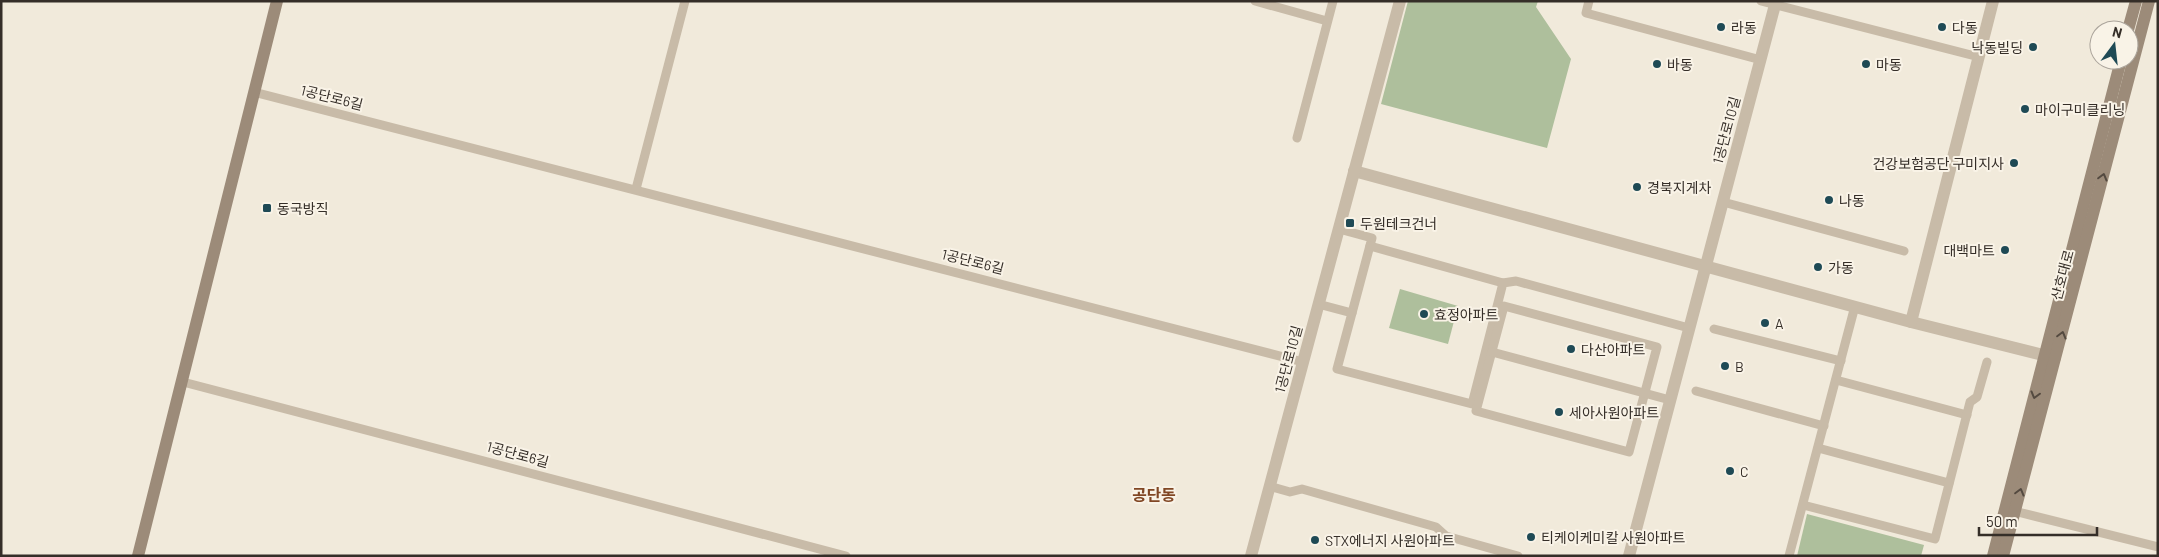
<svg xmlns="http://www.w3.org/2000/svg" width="2159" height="557" font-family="Barlow,'Noto Sans KR',sans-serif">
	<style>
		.green { fill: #aebf9c }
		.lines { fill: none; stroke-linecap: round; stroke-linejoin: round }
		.lane { stroke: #c8bba8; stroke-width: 9 }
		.street { stroke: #c8bba8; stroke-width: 12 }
		.secondary { stroke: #9c8b79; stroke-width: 12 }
		.oneway { stroke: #544a40 }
		.poi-dot { fill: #1f4a55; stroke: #f9f3e7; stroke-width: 2 }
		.labels { text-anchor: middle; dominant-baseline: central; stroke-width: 4; stroke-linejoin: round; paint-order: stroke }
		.poi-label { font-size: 14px; fill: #352e28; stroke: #f9f3e7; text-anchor: start }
		.street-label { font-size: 14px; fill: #352e28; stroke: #f9f3e7 }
		.quarter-label { font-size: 16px; font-weight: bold; fill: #814724; stroke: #f9f3e7 }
	</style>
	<rect width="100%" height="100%" fill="#f1eadb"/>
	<g class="green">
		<path d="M1408 1H1538L1536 7 1571 59 1547 148 1381 104Z"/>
		<path d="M1400 289 1458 306 1448 344 1389 328Z"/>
		<path d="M1807 514 1924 545 1921 556H1797Z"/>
	</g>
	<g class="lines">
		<g class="lane">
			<path d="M1255 1 1327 21"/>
			<path d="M1589 1 1586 13 1761 60"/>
			<path d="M1761 1 1979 57"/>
			<path d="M254 92 1303 362"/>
			<path d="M1297 138 1333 1"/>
			<path d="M636 189 685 1"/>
			<path d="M1723 202 1904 251"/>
			<path d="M1339 229 1372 238 1352 313"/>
			<path d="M1370 246 1503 283"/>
			<path d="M1318 304 1352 313 1337 369 1472 404 1503 283 1516 281 1689 328"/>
			<path d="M1504 306 1657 347 1629 452 1476 411Z"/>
			<path d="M1714 329 1841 361"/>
			<path d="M1492 352 1670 400"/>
			<path d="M1836 380 1967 415"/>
			<path d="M183 382 846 556"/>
			<path d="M1696 391 1824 426"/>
			<path d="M1818 448 1949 483"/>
			<path d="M1269 486 1290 492 1302 489 1436 527 1446 536 1518 556"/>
			<path d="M1803 505 1935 539 1970 402 1977 397 1987 362"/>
			<path d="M2010 510 2158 547"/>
			<path d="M1789 556 1855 306"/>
		</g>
		<g class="street">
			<path d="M1354 171 1911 322 2055 358"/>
			<path d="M1911 322 1993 1"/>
			<path d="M1251 556 1400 1"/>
			<path d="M1629 556 1776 1"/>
		</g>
		<g class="secondary">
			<path d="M2128 30 2136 1"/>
			<path d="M138 556 277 1"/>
			<path d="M1993 556 2121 60"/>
			<path d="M2003 556 2149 1"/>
		</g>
	</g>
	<defs><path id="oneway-chevron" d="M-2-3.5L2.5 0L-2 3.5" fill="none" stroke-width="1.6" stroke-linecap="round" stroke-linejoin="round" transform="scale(1.25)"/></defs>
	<g class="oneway">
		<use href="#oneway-chevron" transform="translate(2103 177) rotate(-75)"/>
		<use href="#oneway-chevron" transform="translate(2062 335) rotate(-75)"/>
		<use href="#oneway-chevron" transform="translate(2035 395) rotate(105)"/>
		<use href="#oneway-chevron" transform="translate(2020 492) rotate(-75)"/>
	</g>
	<g class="poi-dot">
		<circle cx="1721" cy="27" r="5"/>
		<circle cx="1942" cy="27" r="5"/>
		<circle cx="2033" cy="47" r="5"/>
		<circle cx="1657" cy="64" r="5"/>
		<circle cx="1866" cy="64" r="5"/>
		<circle cx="2025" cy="109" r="5"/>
		<circle cx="2014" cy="163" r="5"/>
		<circle cx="1637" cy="187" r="5"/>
		<circle cx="1829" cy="200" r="5"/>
		<rect x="262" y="203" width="10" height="10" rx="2.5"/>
		<rect x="1345" y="218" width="10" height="10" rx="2.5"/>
		<circle cx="2005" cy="250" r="5"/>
		<circle cx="1818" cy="267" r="5"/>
		<circle cx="1424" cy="314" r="5"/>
		<circle cx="1765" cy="323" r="5"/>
		<circle cx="1571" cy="349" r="5"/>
		<circle cx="1725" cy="366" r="5"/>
		<circle cx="1559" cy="412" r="5"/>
		<circle cx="1730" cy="471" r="5"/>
		<circle cx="1531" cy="537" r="5"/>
		<circle cx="1315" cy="540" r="5"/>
	</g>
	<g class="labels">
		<g class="poi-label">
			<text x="1731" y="27">라동</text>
			<text x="1952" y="27">다동</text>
			<text x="2023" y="47" text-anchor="end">낙동빌딩</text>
			<text x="1667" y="64">바동</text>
			<text x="1876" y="64">마동</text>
			<text x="2035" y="109">마이구미클리닝</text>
			<text x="2004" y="163" text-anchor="end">건강보험공단 구미지사</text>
			<text x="1647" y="187">경북지게차</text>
			<text x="1839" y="200">나동</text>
			<text x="277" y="208">동국방직</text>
			<text x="1360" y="223">두원테크건너</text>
			<text x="1995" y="250" text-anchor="end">대백마트</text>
			<text x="1828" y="267">가동</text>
			<text x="1434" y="314">효정아파트</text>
			<text x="1775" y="323">A</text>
			<text x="1581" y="349">다산아파트</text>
			<text x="1735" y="366">B</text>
			<text x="1569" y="412">세아사원아파트</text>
			<text x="1740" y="471">C</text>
			<text x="1541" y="537">티케이케미칼 사원아파트</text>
			<text x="1325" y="540">STX에너지 사원아파트</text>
		</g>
		<g class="street-label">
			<text transform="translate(332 97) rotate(14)">1공단로6길</text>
			<text transform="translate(1726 130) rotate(-75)">1공단로10길</text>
			<text transform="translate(973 261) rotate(14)">1공단로6길</text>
			<text transform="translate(2062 275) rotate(-75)">산호대로</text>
			<text transform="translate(1288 359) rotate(-75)">1공단로10길</text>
			<text transform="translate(518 454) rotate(15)">1공단로6길</text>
		</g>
		<g class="quarter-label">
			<text x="1154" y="494">공단동</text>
		</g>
	</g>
	<rect width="2159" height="557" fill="none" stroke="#352e28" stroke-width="5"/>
	<g transform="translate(2114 45) rotate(15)"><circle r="24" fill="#f9f3e7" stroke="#aba49b"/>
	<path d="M0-4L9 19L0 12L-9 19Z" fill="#1f4a55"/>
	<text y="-8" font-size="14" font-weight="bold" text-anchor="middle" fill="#352e28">N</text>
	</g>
	<path d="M1979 527v8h118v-8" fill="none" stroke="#352e28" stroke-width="2.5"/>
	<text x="1986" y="527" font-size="15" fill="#352e28" stroke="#f9f3e7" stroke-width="4" paint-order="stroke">50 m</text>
</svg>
